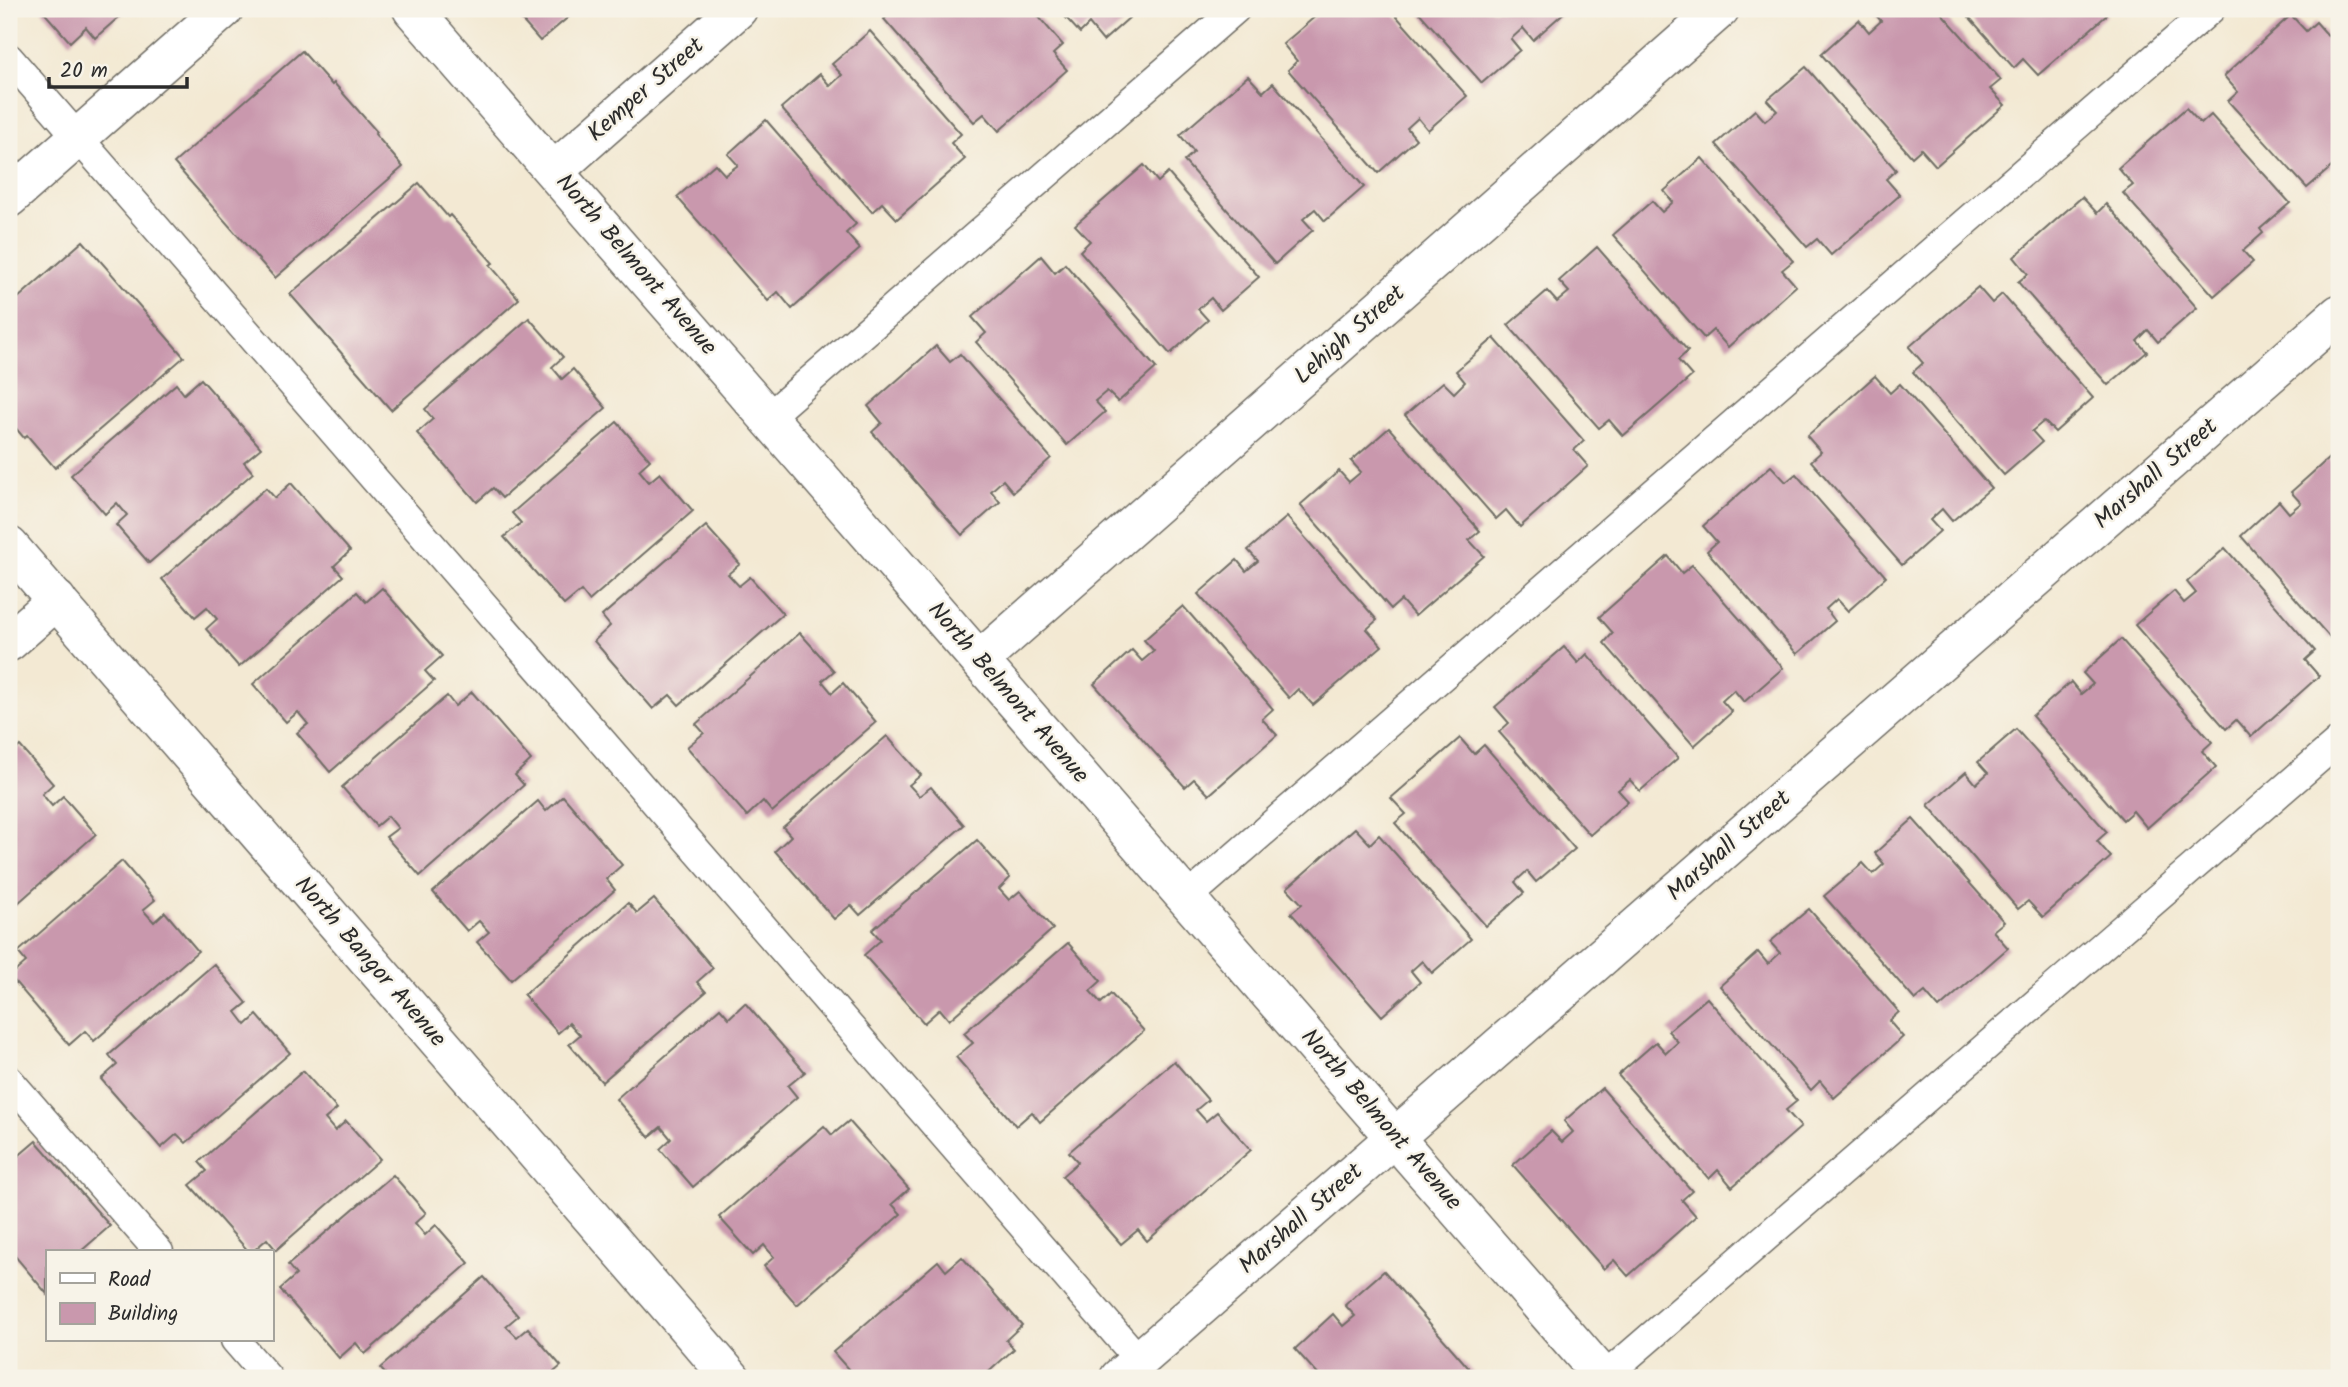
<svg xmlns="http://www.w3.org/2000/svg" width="2348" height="1387" font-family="Kalam,sans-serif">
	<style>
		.building { fill: #c998ad }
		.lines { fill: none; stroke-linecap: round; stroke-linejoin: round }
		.lane-casing { stroke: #716e66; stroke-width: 31 }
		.street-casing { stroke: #716e66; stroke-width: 41 }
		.lane { stroke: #fff; stroke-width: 28 }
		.street { stroke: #fff; stroke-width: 38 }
		.labels { text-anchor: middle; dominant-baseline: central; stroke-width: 5; stroke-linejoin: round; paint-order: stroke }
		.street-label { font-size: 24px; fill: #2b2b2b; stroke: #f7f3e8 }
	</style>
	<rect width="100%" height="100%" fill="#f7f3e8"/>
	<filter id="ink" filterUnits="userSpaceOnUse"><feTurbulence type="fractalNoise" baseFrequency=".0143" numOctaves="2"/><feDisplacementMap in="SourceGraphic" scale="14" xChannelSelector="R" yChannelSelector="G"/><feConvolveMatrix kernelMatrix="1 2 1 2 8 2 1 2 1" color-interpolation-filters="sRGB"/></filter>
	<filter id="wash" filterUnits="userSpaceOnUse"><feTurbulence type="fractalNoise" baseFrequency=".00686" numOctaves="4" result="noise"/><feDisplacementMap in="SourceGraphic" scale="28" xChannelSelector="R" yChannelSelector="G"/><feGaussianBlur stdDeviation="1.57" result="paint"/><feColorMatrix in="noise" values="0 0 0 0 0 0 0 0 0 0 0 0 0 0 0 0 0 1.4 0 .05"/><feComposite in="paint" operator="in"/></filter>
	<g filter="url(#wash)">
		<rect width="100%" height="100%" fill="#f3e9d3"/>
		<g id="blocks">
			<g class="building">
				<path d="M41 9H128L95 38 86 27 70 42Z"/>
				<path d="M512 9H578L540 41Z"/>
				<path d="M896 9H1032L1063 45 1053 54 1067 70 999 131 984 114 974 122 884 19Z"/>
				<path d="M1058 9H1139L1103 41 1089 24 1080 33Z"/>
				<path d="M1324 9H1390L1467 96 1428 130 1418 118 1407 128 1416 139 1378 173 1288 70 1297 61 1283 44Z"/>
				<path d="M1416 9H1568L1533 40 1523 28 1511 39 1520 50 1482 83Z"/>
				<path d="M1874 9H1938L2001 80 1990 89 2005 105 1936 166 1921 149 1912 157 1821 54 1859 20 1869 32 1881 21 1872 10Z"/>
				<path d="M1962 9H2101L2107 15 2038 75 2023 59 2014 68Z"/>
				<path d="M2291 15 2306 31 2316 22 2339 48V166L2336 163 2307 188 2228 101 2238 92 2224 76Z"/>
				<path d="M870 31 961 134 951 143 965 159 897 219 882 203 872 212 781 108 820 74 830 86 842 75 832 64Z"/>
				<path d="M302 51 332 85 334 83 377 132 375 134 403 167 275 278 174 163Z"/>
				<path d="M1806 67 1896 170 1886 179 1900 195 1831 255 1817 239 1807 247 1716 144 1755 110 1765 121 1777 111 1767 100Z"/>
				<path d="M1248 76 1263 92 1273 83 1364 187 1325 221 1315 209 1303 219 1313 230 1275 264 1184 161 1194 152 1180 135Z"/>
				<path d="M2186 108 2201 124 2211 115 2290 203 2260 229 2263 233 2243 251 2253 262 2214 296 2123 193 2133 185 2118 168Z"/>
				<path d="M766 120 856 224 846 233 860 249 792 309 778 292 768 301 677 197 715 164 725 175 738 165 728 154Z"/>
				<path d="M1702 158 1793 261 1782 270 1796 286 1728 347 1713 330 1704 338 1613 235 1652 201 1662 212 1673 202 1664 191Z"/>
				<path d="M1144 165 1158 182 1168 173 1259 277 1221 310 1211 298 1198 309 1208 320 1170 354 1080 251 1090 241 1075 225Z"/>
				<path d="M419 183 448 217 450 215 493 263 490 265 519 299 391 410 290 294Z"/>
				<path d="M2082 197 2097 213 2106 204 2197 308 2158 342 2148 330 2137 341 2147 352 2108 385 2018 282 2028 274 2014 257Z"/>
				<path d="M83 241 184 357 55 468 27 435 24 438 9 420V306Z"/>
				<path d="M1597 247 1688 351 1678 360 1692 376 1623 436 1609 420 1599 428 1508 325 1547 291 1557 302 1569 292 1559 281Z"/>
				<path d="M1041 256 1055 273 1065 264 1156 368 1118 402 1107 391 1095 401 1105 412 1067 445 976 342 986 333 972 317Z"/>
				<path d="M1978 287 1992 303 2002 294 2093 398 2055 432 2044 421 2032 431 2042 442 2004 475 1913 372 1923 363 1909 347Z"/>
				<path d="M529 318 563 357 552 367 562 379 573 369 606 408 502 498 493 488 477 502 417 433 433 419 425 409Z"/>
				<path d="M1494 338 1584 441 1574 450 1588 466 1520 527 1506 510 1496 519 1405 415 1443 382 1454 393 1465 382 1456 371Z"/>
				<path d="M936 346 950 362 960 354 1051 458 1013 492 1003 480 991 491 1000 502 962 535 872 432 882 423 868 406Z"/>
				<path d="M1875 376 1890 393 1900 384 1991 488 1952 521 1942 509 1930 520 1940 531 1902 565 1811 461 1821 452 1807 436Z"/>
				<path d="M201 379 261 448 244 462 253 473 149 563 116 525 127 515 117 503 105 514 71 475 176 384 184 394Z"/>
				<path d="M617 422 650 460 639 470 649 482 660 473 693 511 589 601 581 591 564 605 504 537 521 523 512 513Z"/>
				<path d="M1389 428 1480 531 1469 540 1484 556 1415 616 1401 600 1391 609 1300 505 1339 471 1349 482 1361 472 1351 461Z"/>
				<path d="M2329 458 2339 469V631L2331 639 2241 536 2279 501 2289 513 2301 503 2291 492Z"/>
				<path d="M1771 466 1786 482 1796 474 1886 577 1848 611 1837 599 1826 609 1835 621 1797 654 1707 551 1717 542 1703 526Z"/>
				<path d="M291 483 350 551 334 566 343 576 239 667 206 629 217 619 207 607 195 617 162 579 266 488 275 498Z"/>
				<path d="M1287 517 1377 620 1367 629 1382 646 1313 705 1298 689 1289 698 1198 594 1237 560 1246 571 1258 561 1248 550Z"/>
				<path d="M706 526 740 564 728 574 739 586 750 577 783 614 679 705 670 695 653 709 594 641 610 626 602 616Z"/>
				<path d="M2225 548 2315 651 2305 660 2319 676 2251 737 2236 720 2226 729 2135 625 2174 591 2184 603 2196 593 2187 582Z"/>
				<path d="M1668 556 1682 573 1692 565 1783 668 1744 702 1734 690 1722 701 1732 712 1694 746 1604 643 1613 633 1599 617Z"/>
				<path d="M382 588 442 656 425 671 434 681 330 772 297 733 308 724 298 712 286 722 253 684 357 592 366 602Z"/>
				<path d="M1183 606 1273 709 1262 719 1277 735 1209 795 1194 779 1185 787 1094 684 1132 650 1142 661 1154 651 1144 640Z"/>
				<path d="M800 633 834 671 822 681 832 693 843 683 876 722 772 812 763 801 747 816 687 747 704 733 696 724Z"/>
				<path d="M2121 639 2212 742 2202 751 2216 767 2147 828 2133 811 2123 820 2032 716 2071 682 2081 694 2093 684 2083 673Z"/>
				<path d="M1564 647 1578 663 1587 654 1678 758 1640 791 1630 780 1618 790 1628 801 1590 835 1499 732 1509 723 1495 707Z"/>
				<path d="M472 692 531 760 515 775 524 785 420 876 386 837 398 828 388 816 376 826 342 787 447 696 455 706Z"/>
				<path d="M2016 729 2107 832 2097 841 2111 857 2043 917 2028 901 2018 909 1928 805 1966 772 1976 784 1988 773 1978 762Z"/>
				<path d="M887 736 921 775 909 785 919 796 931 787 964 825 860 915 851 905 834 919 775 851 791 836 783 827Z"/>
				<path d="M1460 738 1474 754 1484 745 1575 849 1536 882 1527 871 1515 882 1524 893 1486 926 1395 823 1406 814 1391 798Z"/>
				<path d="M20 746 53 784 42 794 52 806 63 796 96 834 9 911V755Z"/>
				<path d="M563 796 622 865 606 879 615 890 511 980 477 942 489 932 479 921 467 931 433 892 538 801 546 811Z"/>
				<path d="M1913 819 2004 922 1993 931 2008 948 1939 1008 1925 992 1915 1000 1824 896 1863 863 1873 874 1884 864 1875 853Z"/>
				<path d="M1355 828 1370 844 1379 835 1471 939 1432 973 1422 961 1411 971 1420 982 1382 1016 1291 913 1302 904 1287 888Z"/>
				<path d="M977 840 1010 878 999 889 1009 900 1020 891 1053 929 949 1020 940 1009 924 1023 864 955 881 940 872 930Z"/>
				<path d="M122 861 155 900 143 910 154 922 165 912 198 951 94 1041 85 1031 69 1045 10 976 26 962 18 952Z"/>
				<path d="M654 899 713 968 697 982 706 992 602 1082 569 1044 580 1035 569 1023 558 1033 524 995 628 903 637 913Z"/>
				<path d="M1809 909 1899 1012 1889 1021 1903 1037 1834 1098 1820 1081 1811 1090 1720 986 1758 952 1768 964 1780 953 1770 942Z"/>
				<path d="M1068 943 1101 981 1090 991 1101 1003 1111 994 1144 1031 1040 1122 1032 1112 1016 1126 956 1057 973 1043 964 1033Z"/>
				<path d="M214 964 247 1003 236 1012 246 1025 257 1015 290 1053 186 1143 177 1134 161 1148 101 1079 117 1065 109 1055Z"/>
				<path d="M1707 998 1797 1101 1786 1110 1801 1127 1732 1187 1718 1170 1709 1179 1618 1075 1656 1042 1666 1053 1678 1042 1668 1031Z"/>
				<path d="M745 1003 805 1072 788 1086 797 1097 693 1187 660 1149 671 1139 661 1127 649 1137 616 1099 720 1008 729 1018Z"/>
				<path d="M1174 1061 1208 1100 1196 1110 1206 1121 1217 1112 1251 1150 1147 1241 1138 1230 1121 1244 1062 1176 1078 1162 1069 1152Z"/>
				<path d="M303 1071 337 1109 325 1119 335 1131 346 1121 380 1159 276 1250 267 1239 252 1252H249L190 1185 207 1171 199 1162Z"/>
				<path d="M1602 1088 1692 1191 1682 1200 1696 1216 1628 1276 1614 1260 1604 1269 1513 1165 1551 1131 1562 1142 1573 1132 1564 1121Z"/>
				<path d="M849 1121 909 1189 892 1204 901 1214 797 1305 764 1266 774 1257 764 1245 753 1255 719 1217 824 1126 832 1135Z"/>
				<path d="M36 1141 110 1226 80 1252H47V1294L9 1249V1164Z"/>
				<path d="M393 1175 426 1213 415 1223 425 1235 436 1225 469 1263 365 1354 356 1343 339 1358 280 1289 296 1275 288 1265Z"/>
				<path d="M962 1257 1022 1325 1006 1340 1014 1349 982 1378H856L833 1352 938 1261 946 1271Z"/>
				<path d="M1384 1271 1474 1374 1470 1378H1321L1295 1349 1333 1314 1343 1326 1355 1316 1345 1305Z"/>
				<path d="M484 1277 518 1316 506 1326 517 1337 528 1328 561 1366 547 1378H389L380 1368Z"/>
			</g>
		</g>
	</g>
	<g filter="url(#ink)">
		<use href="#blocks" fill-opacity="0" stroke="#716e66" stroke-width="2"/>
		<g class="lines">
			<g class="lane-casing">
				<g id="lane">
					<path d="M9 58 1139 1360"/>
					<path d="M768 417 1236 9"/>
					<path d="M1187 898 2211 9"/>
					<path d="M9 1080 159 1252"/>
					<path d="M235 1340 268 1378"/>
					<path d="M1603 1378 2339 741"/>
				</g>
			</g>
			<g class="street-casing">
				<g id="street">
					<path d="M412 9 1604 1378"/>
					<path d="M554 171 738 9"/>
					<path d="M9 198 224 9"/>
					<path d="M9 546 731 1378"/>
					<path d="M9 642 57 600"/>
					<path d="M980 660 1720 9"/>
					<path d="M1119 1378 2339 314"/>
				</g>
			</g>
			<use href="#lane" class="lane"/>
			<use href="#street" class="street"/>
		</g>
	</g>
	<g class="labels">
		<g class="street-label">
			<text transform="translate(646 90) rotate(-41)">Kemper Street</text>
			<text transform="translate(636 265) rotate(49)">North Belmont Avenue</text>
			<text transform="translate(1350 335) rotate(-41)">Lehigh Street</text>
			<text transform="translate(2156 474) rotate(-41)">Marshall Street</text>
			<text transform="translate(1008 693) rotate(49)">North Belmont Avenue</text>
			<text transform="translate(1729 846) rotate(-41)">Marshall Street</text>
			<text transform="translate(370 962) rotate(49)">North Bangor Avenue</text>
			<text transform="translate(1381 1120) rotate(49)">North Belmont Avenue</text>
			<text transform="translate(1301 1219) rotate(-41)">Marshall Street</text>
		</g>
	</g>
	<rect width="2348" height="1387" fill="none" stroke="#f7f3e8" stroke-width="35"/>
	<rect x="46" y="1250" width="228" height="91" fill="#f7f3e8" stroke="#a5a39c" stroke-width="2"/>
	<rect x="60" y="1273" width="35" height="10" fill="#ffffff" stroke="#a5a39c" stroke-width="2"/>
	<text x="108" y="1286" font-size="21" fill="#2b2b2b">Road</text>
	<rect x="60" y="1303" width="35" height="21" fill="#c998ad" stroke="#a5a39c" stroke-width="2"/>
	<text x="108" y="1320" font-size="21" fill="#2b2b2b">Building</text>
	<path d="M49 77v10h138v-10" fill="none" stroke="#2b2b2b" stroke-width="3.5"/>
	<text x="60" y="77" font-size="21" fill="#2b2b2b" stroke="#f7f3e8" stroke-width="5" paint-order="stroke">20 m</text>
</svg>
